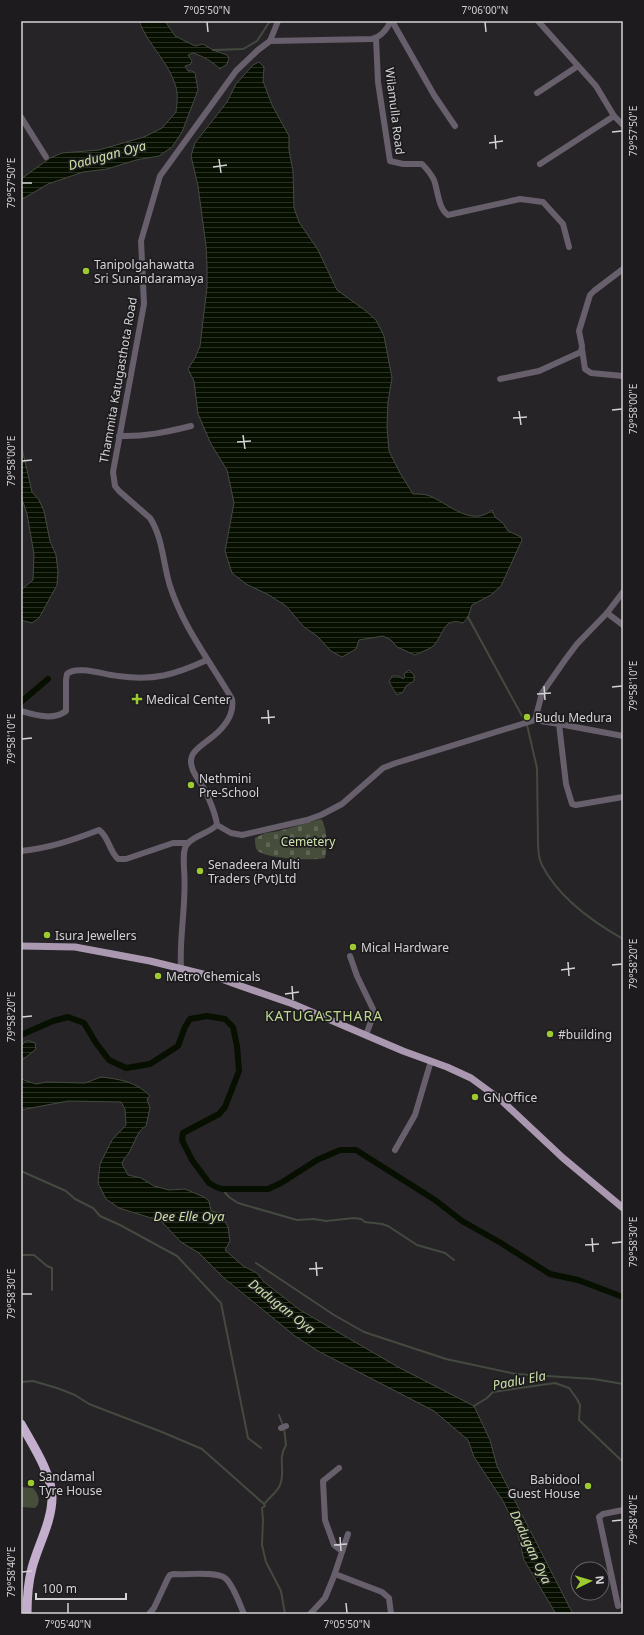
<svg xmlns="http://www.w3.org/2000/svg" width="644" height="1635" font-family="'Noto Sans',sans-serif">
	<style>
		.grass { fill: #464d3a }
		.cemetery { fill: url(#cemetery-stones) }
		.water { fill: url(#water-rules); stroke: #444a40 }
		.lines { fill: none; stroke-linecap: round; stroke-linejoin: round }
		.stream { stroke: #444a40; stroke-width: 2 }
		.canal { stroke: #070f00; stroke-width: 6 }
		.minor { stroke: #675f6b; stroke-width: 6 }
		.major { stroke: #aa98b1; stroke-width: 7 }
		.highway { stroke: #c4aecd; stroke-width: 9 }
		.ticks { fill: none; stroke: #d3d2d4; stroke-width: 1.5 }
		.poi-dot { fill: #9dca30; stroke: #1d1b1e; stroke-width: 1.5 }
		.labels { text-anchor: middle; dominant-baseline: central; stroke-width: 3.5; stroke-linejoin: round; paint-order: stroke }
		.street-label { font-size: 12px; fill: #d3d2d4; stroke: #1d1b1e }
		.poi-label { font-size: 12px; fill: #d3d2d4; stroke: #1d1b1e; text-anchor: start }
		.park-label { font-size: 12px; fill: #cfe5ac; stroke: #1d1b1e }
		.water-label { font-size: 13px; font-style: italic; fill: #cae0a7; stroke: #1d1b1e }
		.quarter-label { font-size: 14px; letter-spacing: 1px; fill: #bdd890; stroke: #1d1b1e }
		.neatline { fill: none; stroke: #d3d2d4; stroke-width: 1.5 }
		.ticks-label { font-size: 10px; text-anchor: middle; fill: #d3d2d4 }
	</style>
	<defs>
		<pattern id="cemetery-stones" width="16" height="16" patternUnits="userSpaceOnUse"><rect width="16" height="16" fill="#464d3a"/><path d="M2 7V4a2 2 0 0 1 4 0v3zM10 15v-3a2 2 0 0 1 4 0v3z" fill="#606656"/></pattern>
		<pattern id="water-rules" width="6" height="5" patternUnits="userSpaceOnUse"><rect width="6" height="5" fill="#070f00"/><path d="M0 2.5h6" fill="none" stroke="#2a3124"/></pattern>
	</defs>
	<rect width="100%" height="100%" fill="#262427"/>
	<path class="grass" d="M21 1487 33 1488C38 1494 42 1502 35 1508L21 1507Z"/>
	<path class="cemetery" d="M321 819C328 829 327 847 325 858 315 861 264 859 257 850 255 847 255 842 255 838L265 833 279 831Z"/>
	<g class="water">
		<path d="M139 21H165L175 36 195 46 203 44 213 50 227 55 229 58 227 64 220 69C213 62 203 56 193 53L188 55 192 61 191 64 185 66 188 71H192L195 73 198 90 182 132 172 147 159 156 136 160 107 169 83 172 48 184 21 200V179L50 158 62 153 99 150 144 137 162 128 176 112C177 104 178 94 176 87 169 62 148 45 139 21Z"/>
		<path d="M259 62 264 67 263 81 272 105 289 136V150L293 171 294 208 299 222 318 250 337 290 366 311 376 320 384 336 392 378 388 402 387 427 389 451 400 473 413 494C419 494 427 494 432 497 450 505 472 527 492 510L495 517 503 523 508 531 521 537 522 540 501 586 491 595 472 605 468 617 463 623C442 616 444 637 432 647 428 650 420 652 415 655L397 647 391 640 383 636 359 640 356 649 342 657 331 651 317 636 304 627 286 606 269 595 246 584 232 573 225 551 234 503 227 470 211 444 198 414 194 381 188 369 195 358 200 346 207 287V265L206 246 198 186 191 156 195 143 227 102 236 84 253 65Z"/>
		<path d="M21 444 32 492 39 500 44 511 50 541 56 555 58 571 57 585 39 618 32 623 21 620V590L33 580 34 554 27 514 21 496Z"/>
		<path d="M409 670 414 675V681L406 686 403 692 397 695 389 682 392 676H399L403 679 405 677 404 674Z"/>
		<path d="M26 1041H30L35 1043 36 1049 21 1061V1046Z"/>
		<path d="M101 1077C119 1079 137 1082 150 1096L147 1099 150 1108 146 1126C137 1131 135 1142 130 1151 128 1156 124 1156 122 1164L128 1175 141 1178 154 1186 169 1190 185 1189 204 1197 209 1201 211 1211 221 1213 228 1227 230 1241 225 1250 243 1266 257 1273 264 1282 300 1310 398 1367 474 1406 490 1440 497 1466 573 1614H556L524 1560 517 1530 503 1501 474 1457 468 1440 434 1411 318 1351 295 1336 224 1278 199 1253 181 1242 161 1221 119 1208 106 1199 98 1183 100 1164 112 1140 126 1125 125 1109 121 1102 68 1101 21 1110V1079L36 1084 47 1082 85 1083Z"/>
	</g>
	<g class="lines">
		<g class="stream">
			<path d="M213 50 243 49 257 41 270 21"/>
			<path d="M468 617 527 725 537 768 538 841C538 849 538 858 542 865 558 897 593 922 623 939"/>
			<path d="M21 1171 66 1191 75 1199 93 1208 100 1216 120 1225 177 1256 221 1303 248 1438 261 1448"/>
			<path d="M222 1189 229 1197 238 1203 297 1220 314 1219 326 1221 354 1218 361 1219 365 1222 382 1224 388 1226 417 1245 445 1253 454 1260"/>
			<path d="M21 1255H34L47 1266 52 1268V1290"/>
			<path d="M256 1263 334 1315 364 1332 446 1359 516 1374 594 1379 623 1384"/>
			<path d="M21 1382 33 1381 57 1388 75 1395 89 1404 162 1432 202 1449 264 1504"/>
			<path d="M474 1406 487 1398 493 1392 555 1383 569 1388 577 1399 580 1405 579 1420 623 1462"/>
			<path d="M279 1415 284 1428 286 1445C277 1460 286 1470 280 1485 278 1491 269 1498 264 1504L265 1506 262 1508 263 1520 262 1545 266 1562 281 1591 285 1614"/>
		</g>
		<g class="canal">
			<path d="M21 702 48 679"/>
			<path d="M21 1035 53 1021 68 1017 84 1023 96 1043 109 1060 126 1068 150 1064 178 1046 185 1027 190 1019 207 1016 225 1019 233 1027 237 1046 239 1071 225 1107 219 1114 183 1133 182 1140 192 1160 209 1183 216 1187 222 1189H268L281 1183 317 1160 340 1150H356L435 1200 462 1221 501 1243 550 1274 578 1280 623 1297"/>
		</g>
		<g class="minor">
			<path d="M392 21 434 95 455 126"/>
			<path d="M538 21 596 86 614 116 623 125"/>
			<path d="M376 38 378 82 390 161 403 164H422C427 169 431 174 434 180 438 191 438 208 448 215L520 199 543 202 563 224 569 247"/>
			<path d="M270 41 372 39C381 37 387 29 391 21"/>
			<path d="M537 93 578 66"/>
			<path d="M21 117 46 157"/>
			<path d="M540 164 614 116"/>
			<path d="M582 349 585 369 591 373 623 376"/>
			<path d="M500 379 539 371 581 352 582 346 579 331 590 295 594 291 623 269"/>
			<path d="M119 436C144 437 167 432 191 426"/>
			<path d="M607 613 623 625"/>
			<path d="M21 711C35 715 53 721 66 711V680L67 674C77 665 105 675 118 676 154 681 174 675 207 660"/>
			<path d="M535 720 542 693 565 660 577 644 607 613 623 592"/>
			<path d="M559 724 623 736"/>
			<path d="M217 825C216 814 210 802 206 792 201 782 187 768 192 756 194 750 202 745 207 741 221 731 235 716 232 699 210 661 184 629 170 586 163 564 163 538 150 518L119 491 115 486 113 472 144 304 141 241 160 176 236 71 258 50 270 41 278 21"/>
			<path d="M217 825 231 833 242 835 307 820 321 815 342 804 383 768 396 763 535 720 559 724 566 784 572 804 576 805 623 797"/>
			<path d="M21 851C50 848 73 840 99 830 109 837 109 851 118 859H126L173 843H188"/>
			<path d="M350 956 357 976 373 1009V1016L366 1035"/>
			<path d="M181 968C179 935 187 903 184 869 184 862 182 849 188 843 196 835 209 833 217 825"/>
			<path d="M395 1150 415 1115 431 1061"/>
			<path d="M281 1428 286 1426"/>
			<path d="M339 1468 323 1481 325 1520 334 1545 342 1551"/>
			<path d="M335 1574 382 1592 389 1598 391 1614"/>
			<path d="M618 1606 599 1517 603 1514 623 1510"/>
			<path d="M149 1614 154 1608 168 1578 170 1575 174 1574C187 1575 215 1571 225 1578 233 1584 240 1605 244 1614"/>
			<path d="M310 1614 325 1598 334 1576 348 1534"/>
		</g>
		<path class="major" d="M21 946 75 947 150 961 219 978 235 984 293 1004 403 1051 447 1067 471 1078 501 1100 563 1158 623 1208"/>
		<path class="highway" d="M21 1424C32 1444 52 1474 52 1497 52 1522 38 1545 32 1568 28 1583 27 1599 27 1614"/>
	</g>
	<path class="ticks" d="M207 22 208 32M485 22 486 32M612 132 622 131M495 135 496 149M489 143 503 141M219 159 221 173M213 167 227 165M22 183H32M612 410 622 409M519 411 521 425M513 418 527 417M243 435 245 449M237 442 251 441M22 461 32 460M544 686 545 700M612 687 622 686M537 694 551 693M268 710 269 724M261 718 275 717M22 739 32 738M568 962 569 976M612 965 622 964M561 970 575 968M292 986 293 1000M285 994 299 992M22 1017 32 1016M592 1238 593 1252M612 1243 622 1242M585 1245 599 1244M316 1262 317 1276M309 1269 323 1268M22 1294H32M612 1521 622 1520M340 1537 341 1551M334 1545 347 1544M22 1572 32 1571M68 1603V1613M346 1603 347 1613"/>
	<g class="poi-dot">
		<circle cx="86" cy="271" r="4"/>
		<path d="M135 693h4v4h4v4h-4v4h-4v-4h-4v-4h4z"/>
		<circle cx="527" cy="717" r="4"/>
		<circle cx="191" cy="785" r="4"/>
		<circle cx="200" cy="871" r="4"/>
		<circle cx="47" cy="935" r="4"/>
		<circle cx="353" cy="947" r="4"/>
		<circle cx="158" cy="976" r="4"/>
		<circle cx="550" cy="1034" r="4"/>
		<circle cx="475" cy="1097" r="4"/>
		<circle cx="31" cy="1483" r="4"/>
		<circle cx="588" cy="1486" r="4"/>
	</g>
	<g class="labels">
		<g class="street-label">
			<text transform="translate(395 111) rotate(83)">Wilamulla Road</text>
			<text transform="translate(118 380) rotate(-80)">Thammita Katugasthota Road</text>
		</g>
		<g class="poi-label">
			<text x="94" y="264">Tanipolgahawatta<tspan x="94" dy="14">Sri Sunandaramaya</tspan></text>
			<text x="146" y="699">Medical Center</text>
			<text x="535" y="717">Budu Medura</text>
			<text x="199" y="778">Nethmini<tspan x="199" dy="14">Pre-School</tspan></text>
			<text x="208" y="864">Senadeera Multi<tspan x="208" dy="14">Traders (Pvt)Ltd</tspan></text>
			<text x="55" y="935">Isura Jewellers</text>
			<text x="361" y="947">Mical Hardware</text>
			<text x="166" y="976">Metro Chemicals</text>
			<text x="558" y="1034">#building</text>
			<text x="483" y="1097">GN Office</text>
			<text x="39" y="1476">Sandamal<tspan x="39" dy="14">Tyre House</tspan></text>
			<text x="580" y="1479" text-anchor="end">Babidool<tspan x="580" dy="14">Guest House</tspan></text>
		</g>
		<g class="park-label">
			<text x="308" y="841">Cemetery</text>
		</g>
		<g class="water-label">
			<text transform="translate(107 155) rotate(-15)">Dadugan Oya</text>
			<text x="189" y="1216">Dee Elle Oya</text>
			<text transform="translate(282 1306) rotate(38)">Dadugan Oya</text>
			<text transform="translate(519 1380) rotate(-11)">Paalu Ela</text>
			<text transform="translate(531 1547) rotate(65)">Dadugan Oya</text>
		</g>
		<g class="quarter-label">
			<text x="324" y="1015">KATUGASTHARA</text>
		</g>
	</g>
	<rect width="644" height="1635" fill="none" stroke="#1d1b1e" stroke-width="44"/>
	<g transform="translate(590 1581) rotate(85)"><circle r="19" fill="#1d1b1e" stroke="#666467"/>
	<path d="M0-3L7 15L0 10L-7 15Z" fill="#9dca30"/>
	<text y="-6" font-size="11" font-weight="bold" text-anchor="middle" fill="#d3d2d4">N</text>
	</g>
	<path d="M36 1593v6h90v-6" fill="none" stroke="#d3d2d4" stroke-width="2"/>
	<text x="42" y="1593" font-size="12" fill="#d3d2d4" stroke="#1d1b1e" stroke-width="3" paint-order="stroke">100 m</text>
	<rect x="22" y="22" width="600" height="1591" class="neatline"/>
	<g class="ticks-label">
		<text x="207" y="14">7°05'50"N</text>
		<text x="485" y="14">7°06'00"N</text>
		<text transform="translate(633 131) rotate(-90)" y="4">79°57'50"E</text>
		<text transform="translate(11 183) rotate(-90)" y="4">79°57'50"E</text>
		<text transform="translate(633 409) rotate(-90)" y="4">79°58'00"E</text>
		<text transform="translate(11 461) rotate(-90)" y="4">79°58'00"E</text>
		<text transform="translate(633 686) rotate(-90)" y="4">79°58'10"E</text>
		<text transform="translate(11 739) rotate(-90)" y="4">79°58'10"E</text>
		<text transform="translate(633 964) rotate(-90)" y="4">79°58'20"E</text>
		<text transform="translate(11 1017) rotate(-90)" y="4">79°58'20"E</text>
		<text transform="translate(633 1242) rotate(-90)" y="4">79°58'30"E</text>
		<text transform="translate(11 1294) rotate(-90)" y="4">79°58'30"E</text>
		<text transform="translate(633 1520) rotate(-90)" y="4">79°58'40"E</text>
		<text transform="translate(11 1572) rotate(-90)" y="4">79°58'40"E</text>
		<text x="68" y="1628">7°05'40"N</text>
		<text x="347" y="1628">7°05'50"N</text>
	</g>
</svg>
